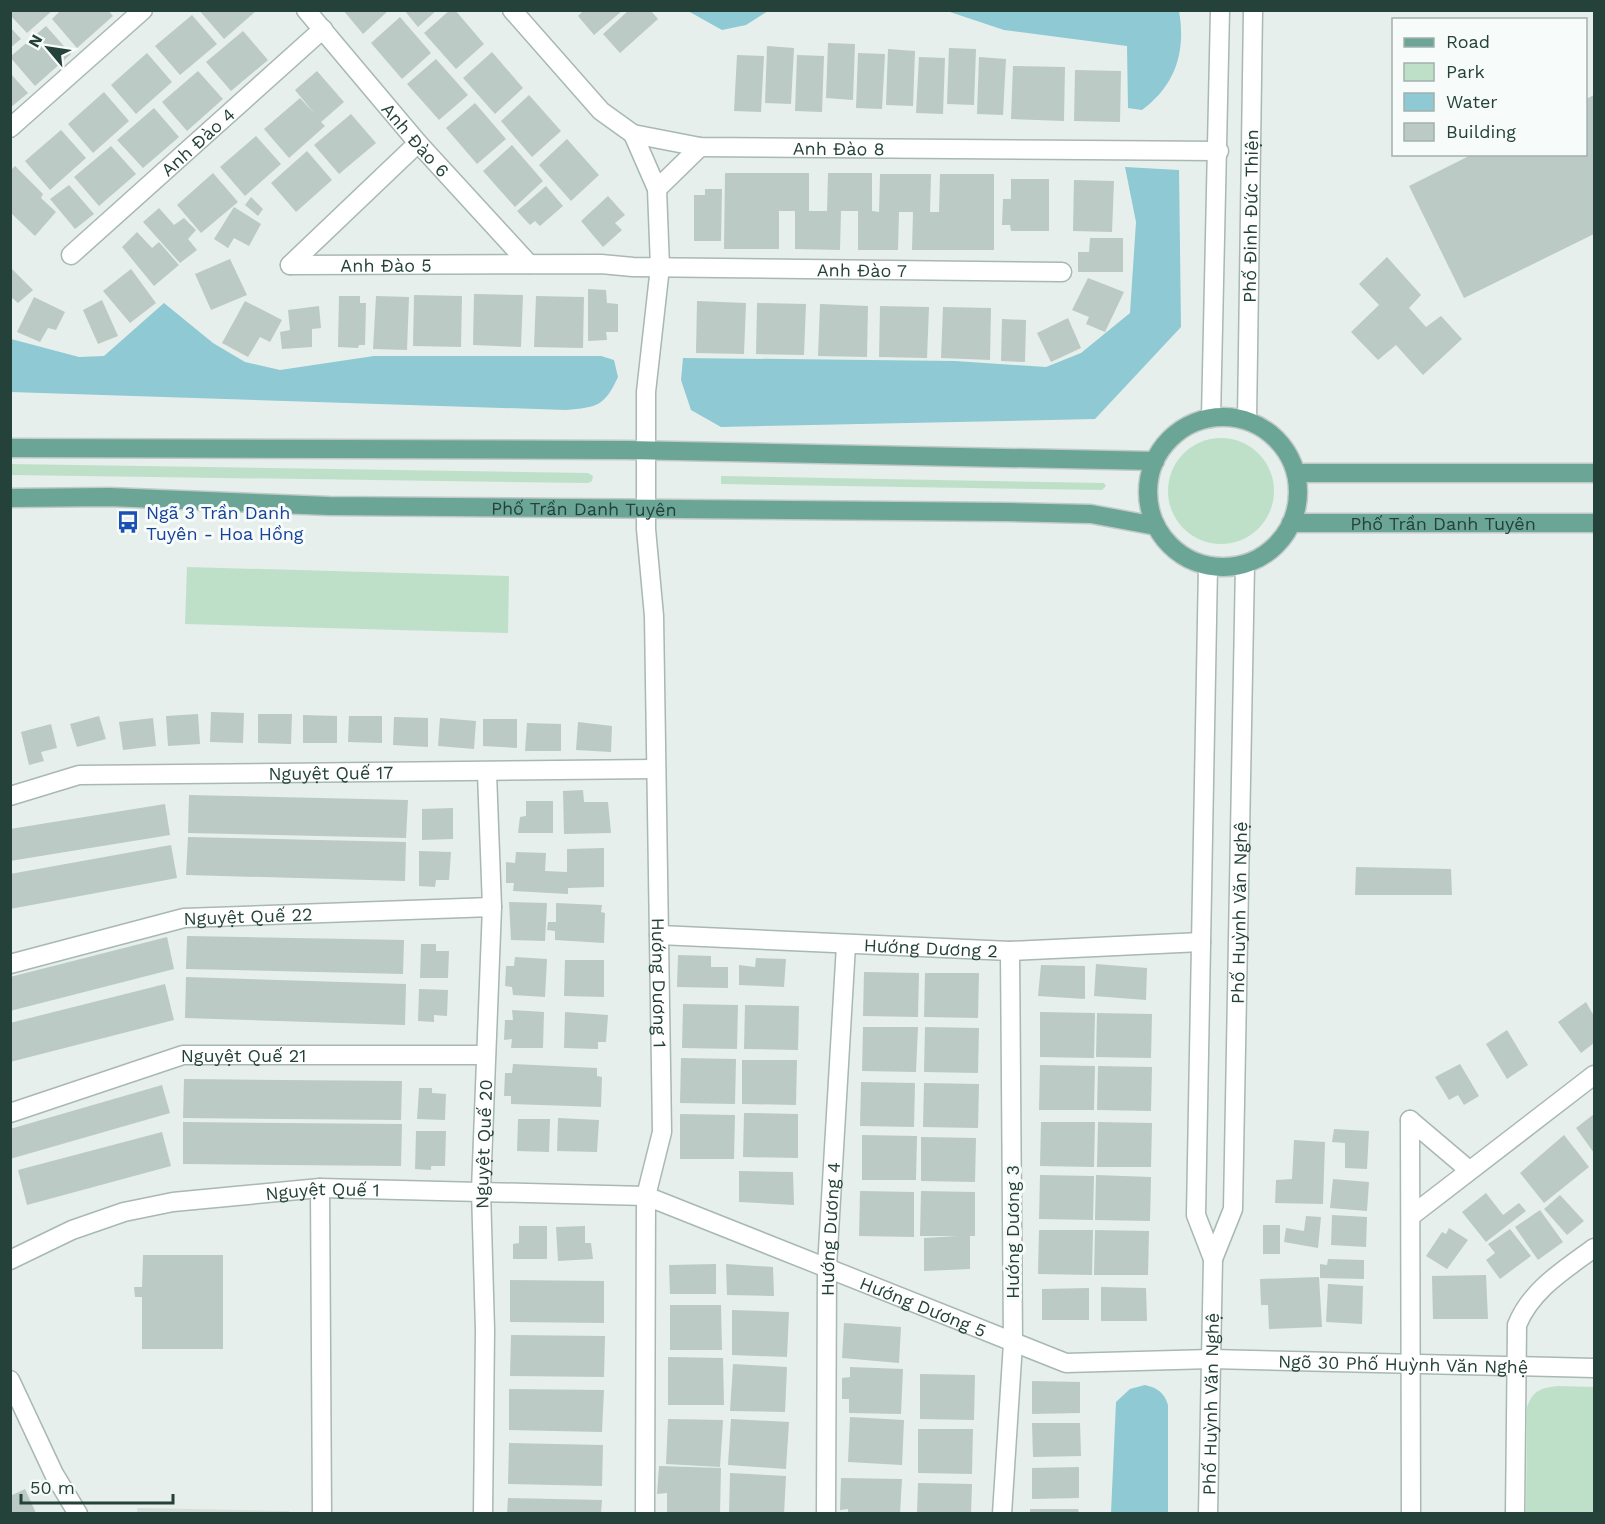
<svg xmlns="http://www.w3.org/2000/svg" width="1605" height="1524" font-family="'Work Sans',sans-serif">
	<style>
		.built { fill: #d4dfda }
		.green { fill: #bfe0c8 }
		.water { fill: #8ec9d4 }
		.building { fill: #bbcac4 }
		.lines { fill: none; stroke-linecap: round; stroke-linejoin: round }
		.minor-casing { stroke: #a8b8b2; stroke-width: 21 }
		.tertiary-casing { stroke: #a8b8b2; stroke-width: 21 }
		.primary-casing { stroke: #c2cac8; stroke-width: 21 }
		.minor { stroke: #fff; stroke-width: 18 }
		.tertiary { stroke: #fff; stroke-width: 18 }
		.primary { stroke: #6aa596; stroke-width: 18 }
		.labels { text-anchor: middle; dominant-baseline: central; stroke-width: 6; stroke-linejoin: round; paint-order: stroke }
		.street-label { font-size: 18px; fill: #24423a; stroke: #f7fbf9 }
		.transit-label { font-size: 18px; fill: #164399; stroke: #f7fbf9; text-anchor: start }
	</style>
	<rect width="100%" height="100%" fill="#e6efeb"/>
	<path class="built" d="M137 1508 289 1511V1513L137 1514Z"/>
	<g class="green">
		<circle cx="1221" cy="491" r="53"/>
		<path d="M11 464 588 473 593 476 592 481 588 483 11 475Z"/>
		<path d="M721 476 1104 483 1106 486 1102 490 721 484Z"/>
		<path d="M187 567 509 576 508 633 185 624Z"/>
		<path d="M1558 1386 1594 1387V1513H1526L1527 1407C1533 1390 1541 1388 1558 1386Z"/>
	</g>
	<g class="water">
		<path d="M688 11H768L746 25 722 30Z"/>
		<path d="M947 11H1179C1186 51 1176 85 1142 110L1128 108 1127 46 1004 30Z"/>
		<path d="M1125 167 1179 170 1181 327 1095 419 721 427 691 410 681 380 683 358 955 361 1046 367 1081 353 1130 313 1136 222Z"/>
		<path d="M164 303 213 343 245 362 280 370 374 356H601L614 360 618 377C604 407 597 407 566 410L11 392V339L79 357 104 356Z"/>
		<path d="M1145 1385C1157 1388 1164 1392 1168 1405V1513H1111L1116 1402 1130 1389Z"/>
	</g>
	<g class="building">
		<path d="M10 10H53L27 33 10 15Z"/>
		<path d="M61 10H108L113 16 77 48 52 19Z"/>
		<path d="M199 10H257L224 39Z"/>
		<path d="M343 10H389L363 34Z"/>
		<path d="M404 10H437L418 27Z"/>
		<path d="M450 10H455L484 44 456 69 424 33Z"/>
		<path d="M584 10H623L594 35 578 16Z"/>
		<path d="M629 10H650L658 19 620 53 603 34Z"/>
		<path d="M192 15 217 44 180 75 155 46Z"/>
		<path d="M400 17 431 53 402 79 371 43Z"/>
		<path d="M46 26 71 54 35 86 10 57Z"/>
		<path d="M10 27 21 39 10 48Z"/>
		<path d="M243 31 268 60 231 91 206 62Z"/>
		<path d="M828 43 855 44 853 100 826 98Z"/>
		<path d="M767 46 794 48 791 104 765 103Z"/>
		<path d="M949 48 976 49 974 105 947 104Z"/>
		<path d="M888 49 915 51 913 106 886 105Z"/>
		<path d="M492 52 523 88 495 114 463 78Z"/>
		<path d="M147 53 172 82 136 114 111 85Z"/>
		<path d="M858 53 885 54 882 109 856 108Z"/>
		<path d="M737 55 764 56 761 112 734 111Z"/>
		<path d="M797 55 824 56 822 112 795 111Z"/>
		<path d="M919 57 945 58 943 114 916 113Z"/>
		<path d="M979 57 1006 59 1003 115 977 114Z"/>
		<path d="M436 59 468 95 439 120 407 84Z"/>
		<path d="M1013 66 1065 67 1064 121 1011 119Z"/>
		<path d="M1075 70 1121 71 1120 122 1074 121Z"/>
		<path d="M198 71 223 99 187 131 162 102Z"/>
		<path d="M317 71 344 102 321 122 325 126 289 158 264 129 300 98 315 114 295 90Z"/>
		<path d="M10 73 28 93 10 108Z"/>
		<path d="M104 92 129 121 93 153 68 124Z"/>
		<path d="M529 95 561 131 532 157 501 121Z"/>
		<path d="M1594 95V234L1464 298 1409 186 1473 154H1586V99Z"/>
		<path d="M475 103 506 139 477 164 446 128Z"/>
		<path d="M154 108 179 137 143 168 117 140Z"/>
		<path d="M351 114 376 143 339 174 314 145Z"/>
		<path d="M61 130 86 158 50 190 25 161Z"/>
		<path d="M256 136 281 164 245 196 220 167Z"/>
		<path d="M567 139 599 175 571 201 539 165Z"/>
		<path d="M512 145 543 181 515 207 483 171Z"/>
		<path d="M111 146 136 174 99 206 74 177Z"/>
		<path d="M307 151 332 180 296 212 271 183Z"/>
		<path d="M15 166 43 194 41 198 56 212 35 236 10 212V171Z"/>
		<path d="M213 173 238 202 201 233 177 205Z"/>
		<path d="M725 173H809V211H827L828 173H872V211L879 212 880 174H931L930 212H939L940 174H994V250H912L913 212H899L898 250H858V211H841L840 250 795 249V211H779V249H724Z"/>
		<path d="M1011 179H1049V231H1011L1010 225H1002L1003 199H1011Z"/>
		<path d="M1074 180 1114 181 1112 232 1073 231Z"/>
		<path d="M69 185 94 214 75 229 50 199Z"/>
		<path d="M546 186 563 206 540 226 535 221 530 225 517 211Z"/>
		<path d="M705 189H722L721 241H694V195H705Z"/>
		<path d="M608 196 625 215 615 223 622 230 603 247 581 221Z"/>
		<path d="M251 197 263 209 258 216 245 205Z"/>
		<path d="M234 207 261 224 249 246 234 238 228 248 214 239Z"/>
		<path d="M159 208 174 225 184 218 196 230 188 239 197 250 180 263 143 222Z"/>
		<path d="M137 232 152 248 159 242 179 265 154 286 122 247Z"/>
		<path d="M1090 238H1123V272H1078V252H1089Z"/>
		<path d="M1387 257 1421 295 1409 308 1426 327 1441 316 1462 339 1423 375 1396 345 1378 360 1351 332 1379 305 1359 284Z"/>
		<path d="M230 259 247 295 211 310 195 274Z"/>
		<path d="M10 267 33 290 18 303 10 296Z"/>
		<path d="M131 269 156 303 130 323 103 291Z"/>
		<path d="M1088 278 1124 292 1105 332 1086 324 1089 317 1072 310Z"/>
		<path d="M588 289 606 290 607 303 618 304V332H606L607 340 588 341Z"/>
		<path d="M474 294 523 295 521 347 473 345Z"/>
		<path d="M414 295 462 296 461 347 413 346Z"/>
		<path d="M339 296H360V303H366L365 345H359L358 348 338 347Z"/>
		<path d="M376 296 409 297 407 350 373 349Z"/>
		<path d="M536 296 584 297 583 348 534 347Z"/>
		<path d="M34 297 65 312 56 330 48 328 40 342 17 332Z"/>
		<path d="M102 300 118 336 98 344 83 310Z"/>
		<path d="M245 301 282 320 270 342 260 337 248 357 222 343Z"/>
		<path d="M697 301 746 303 744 354 696 353Z"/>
		<path d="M757 303 806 304 804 355 756 354Z"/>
		<path d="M820 304 868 306 867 357 818 356Z"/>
		<path d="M319 306 321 328 312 329V347L282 349 280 332 290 330 288 310Z"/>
		<path d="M880 306 929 307 927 358 879 357Z"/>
		<path d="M943 307 991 308 990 360 941 358Z"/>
		<path d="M1068 318 1081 348 1051 362 1037 333Z"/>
		<path d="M1002 319 1026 320 1025 362 1001 361Z"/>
		<path d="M211 712 244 713 243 743 210 742Z"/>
		<path d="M198 714 200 744 168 746 166 716Z"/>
		<path d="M258 714H292L291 744 258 743Z"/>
		<path d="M303 715 337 716V743H303Z"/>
		<path d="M99 716 106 739 77 747 70 724Z"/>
		<path d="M349 716H382V743L348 742Z"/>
		<path d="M394 717 428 718V747L393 745Z"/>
		<path d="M153 718 156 746 123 750 119 722Z"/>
		<path d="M440 718 476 721 474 749 438 746Z"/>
		<path d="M483 719H517V748L483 746Z"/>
		<path d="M578 722 612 726 611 752 576 750Z"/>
		<path d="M527 723 561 724V751H525Z"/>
		<path d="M51 724 57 748 41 752 44 761 29 765 21 732Z"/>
		<path d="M583 790 584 802H608L611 833 564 834 563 791Z"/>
		<path d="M189 795 408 800 406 838 188 833Z"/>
		<path d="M526 801H553V833H518L520 817 526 816Z"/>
		<path d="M165 804 170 835 10 861V829Z"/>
		<path d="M453 808V839L422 840V809Z"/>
		<path d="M188 837 406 842 405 881 186 875Z"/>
		<path d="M171 845 177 878 10 909V874Z"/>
		<path d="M604 848V887L568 888V894L513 891 514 883H506V862L515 863 516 852 546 853 545 871 567 872V849Z"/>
		<path d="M419 851 451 852 449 880H436L435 887 419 886Z"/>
		<path d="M1356 867 1451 869 1452 895H1355Z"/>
		<path d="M509 902 547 903 545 941 511 940Z"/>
		<path d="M556 903 602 905 601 912 605 913 604 943 555 940V931L547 930 548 922H556Z"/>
		<path d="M187 936 404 940 403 974 186 969Z"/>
		<path d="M167 937 174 969 10 1011V977Z"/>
		<path d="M421 944H436V951H449L448 978H420Z"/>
		<path d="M678 955 711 956V967H728V988L677 987Z"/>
		<path d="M515 957 547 959 545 997 513 995 512 987 505 986 506 966H514Z"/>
		<path d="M756 958 786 959 784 987 739 985V965L755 967Z"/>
		<path d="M565 960H604V997L564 996Z"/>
		<path d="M1096 964 1147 968 1146 1000 1094 996Z"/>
		<path d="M1041 965 1085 966V999L1038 996Z"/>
		<path d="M864 972 919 973 918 1017 863 1016Z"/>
		<path d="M925 973H979L978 1018 924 1017Z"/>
		<path d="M186 977 406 984 405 1025 185 1018Z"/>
		<path d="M165 984 174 1020 10 1062V1023Z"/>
		<path d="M419 989 448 990 447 1016 434 1015V1022L418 1021Z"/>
		<path d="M1586 1002 1594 1016V1043L1581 1053 1558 1022Z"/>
		<path d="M683 1004 738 1005 737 1049 682 1048Z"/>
		<path d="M745 1005 799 1006 798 1050 744 1049Z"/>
		<path d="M512 1010 544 1012 543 1048H511L512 1039 504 1040 505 1020H513Z"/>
		<path d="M565 1012 608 1015 606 1042H598V1049L564 1048Z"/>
		<path d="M1040 1012 1095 1013 1094 1058 1040 1057Z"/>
		<path d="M1097 1013 1152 1014 1151 1058 1096 1057Z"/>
		<path d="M863 1027H918L916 1072 862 1071Z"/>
		<path d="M925 1027 979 1028 978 1073 924 1072Z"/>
		<path d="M1507 1030 1528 1065 1507 1079 1486 1044Z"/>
		<path d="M681 1058 736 1059 735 1104 680 1103Z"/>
		<path d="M742 1060H797L796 1105 742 1104Z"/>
		<path d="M513 1064 597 1068V1076L602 1077 601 1107 511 1104V1096H504L505 1073H512Z"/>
		<path d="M1460 1064 1479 1096 1464 1105 1458 1095 1449 1100 1435 1077Z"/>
		<path d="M1040 1065 1095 1066 1094 1110H1039Z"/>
		<path d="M1098 1066 1152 1067 1151 1111 1097 1110Z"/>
		<path d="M184 1079 402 1081 401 1120 183 1118Z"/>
		<path d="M861 1082 915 1083 914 1127 860 1126Z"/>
		<path d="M924 1083 979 1084 978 1128 923 1127Z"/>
		<path d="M162 1085 170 1113 10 1159V1129Z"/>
		<path d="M419 1088H432V1093L446 1094 445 1120 417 1119Z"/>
		<path d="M744 1113 798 1114V1158L743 1157Z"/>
		<path d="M680 1114 735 1115 734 1159H680Z"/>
		<path d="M1594 1114V1153L1576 1128Z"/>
		<path d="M558 1118 599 1120 597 1152 557 1151Z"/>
		<path d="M518 1119H550L549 1152 517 1151Z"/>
		<path d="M183 1122 402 1124 401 1166 183 1164Z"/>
		<path d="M1041 1122H1095L1094 1167 1040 1166Z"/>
		<path d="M1098 1122 1152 1123 1151 1167H1097Z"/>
		<path d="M1334 1129 1369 1131 1367 1169 1345 1168V1143L1332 1142Z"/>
		<path d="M416 1131H446L445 1166H431V1170L415 1169Z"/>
		<path d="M162 1132 171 1166 27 1205 18 1170Z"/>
		<path d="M862 1135 917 1136 916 1180H862Z"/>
		<path d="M1564 1135 1589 1167 1544 1203 1520 1173Z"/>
		<path d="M921 1137 976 1138 975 1182 921 1181Z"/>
		<path d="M1294 1140 1325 1142 1323 1204 1275 1203 1276 1180 1292 1179Z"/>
		<path d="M739 1171 793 1172 794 1205 739 1202Z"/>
		<path d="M1040 1175 1094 1176 1093 1220 1039 1219Z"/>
		<path d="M1096 1175 1151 1177 1150 1221 1095 1220Z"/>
		<path d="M1333 1179 1369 1182 1367 1211 1330 1208Z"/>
		<path d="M860 1191 914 1192V1237L859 1236Z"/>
		<path d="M921 1191 975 1192V1236H970V1269L924 1271V1238L957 1236H920Z"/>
		<path d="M1486 1193 1503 1215 1519 1203 1526 1211 1486 1242 1462 1212Z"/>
		<path d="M1560 1195 1584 1221 1567 1235 1544 1209Z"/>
		<path d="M1540 1210 1563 1242 1538 1260 1515 1227Z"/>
		<path d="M1332 1215 1367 1217 1366 1247 1331 1245Z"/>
		<path d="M1306 1216 1321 1217 1318 1248 1284 1242 1286 1228 1304 1231Z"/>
		<rect x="1263" y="1225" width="17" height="29"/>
		<path d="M519 1226H547V1259H513V1244L519 1243Z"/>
		<path d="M585 1226V1243H591L593 1259 558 1261 556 1227Z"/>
		<path d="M1449 1228 1468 1240 1447 1269 1426 1256 1442 1232 1446 1234Z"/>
		<path d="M1510 1229 1531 1256 1500 1279 1486 1260 1495 1253 1488 1244Z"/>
		<path d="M1039 1230H1093L1092 1275 1038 1274Z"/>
		<path d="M1095 1230 1149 1231 1148 1275H1094Z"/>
		<path d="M143 1255H223V1349H142V1297H135L134 1287H142Z"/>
		<path d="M1328 1259 1364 1260V1279L1320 1278V1264L1327 1265Z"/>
		<path d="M716 1264V1294H670L669 1265Z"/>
		<path d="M726 1264 773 1267 774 1296 727 1295Z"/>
		<path d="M1486 1275 1488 1319H1433L1432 1276Z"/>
		<path d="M1319 1277 1322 1327 1269 1329 1268 1305H1261L1260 1279Z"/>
		<path d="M510 1280 604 1281V1323L510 1322Z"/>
		<path d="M1328 1284 1363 1286 1362 1324 1326 1322Z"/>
		<path d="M1101 1287 1146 1288 1147 1321H1101Z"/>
		<path d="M1089 1288V1320H1042V1289Z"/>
		<path d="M670 1305H721L722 1350H670Z"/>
		<path d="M732 1310 789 1312 787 1357 732 1355Z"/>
		<path d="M844 1323 901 1327 899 1363 842 1358Z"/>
		<path d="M511 1335 605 1336 604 1377 510 1376Z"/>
		<path d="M668 1357 723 1358 724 1405H668Z"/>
		<path d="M733 1364 787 1367 785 1412 730 1411Z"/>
		<path d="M850 1367 903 1369 901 1414 849 1413V1399H842V1378L850 1377Z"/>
		<path d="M920 1374 975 1375 974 1420 920 1419Z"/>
		<path d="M1032 1381 1080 1382V1413L1032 1414Z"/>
		<path d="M509 1389 604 1390 602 1432 509 1430Z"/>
		<path d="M850 1417 904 1420 902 1465 848 1462Z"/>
		<path d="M668 1419 723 1420 720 1467 666 1464Z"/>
		<path d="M731 1419 789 1422 786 1469 728 1465Z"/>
		<path d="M1032 1423H1080L1081 1456 1033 1457Z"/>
		<path d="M918 1429H973L972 1474 918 1473Z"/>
		<path d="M509 1443 603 1445 602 1486 508 1484Z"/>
		<path d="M659 1466 721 1468 720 1514H667V1493L657 1494Z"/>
		<path d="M1079 1467V1498L1032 1499V1468Z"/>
		<path d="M730 1473 786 1476 784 1514H729Z"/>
		<path d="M841 1478 902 1479 900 1514H848V1509L840 1510Z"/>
		<path d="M918 1483 972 1484 971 1514H917Z"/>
		<path d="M25 1489 36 1513 10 1514V1496Z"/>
		<path d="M508 1498 602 1500 601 1514H507Z"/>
		<path d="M1030 1509H1078L1079 1514H1030Z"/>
	</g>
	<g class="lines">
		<g class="minor-casing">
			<g id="minor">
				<path id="s1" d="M306 10 418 143 529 264"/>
				<path id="s2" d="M512 10 601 111 633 134 700 147 1219 151"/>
				<path d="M10 128 143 10"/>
				<path id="s3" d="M633 134 657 189 660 267 646 392V529L654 616 662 1132 646 1196 645 1514"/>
				<path d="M657 189 700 147"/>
				<path id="s4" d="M71 255 323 29"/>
				<path id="s5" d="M290 265 601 264 633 267 1062 272"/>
				<path d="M290 265 418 143"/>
				<path id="s6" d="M10 796 79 775 656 769"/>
				<path id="s7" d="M659 935 1010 951 1201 942"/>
				<path id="s8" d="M10 964 184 918 492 907"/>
				<path id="s9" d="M10 1113 183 1055H486"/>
				<path d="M1410 1120 1411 1514"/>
				<path d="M1410 1120 1469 1170"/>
				<path d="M320 1188 322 1514"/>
				<path d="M1411 1216 1594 1075"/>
				<path id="s10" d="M10 1260 72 1230 124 1212 173 1202 320 1188 646 1196 1066 1363 1211 1359 1594 1368"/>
				<path d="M10 1380 54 1474 78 1514"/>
				<path id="s11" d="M483 1514 485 1330 481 1190 492 907 487 773"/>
				<path id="s12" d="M826 1514 827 1267 846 945"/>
				<path d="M1002 1514 1013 1343 1010 951"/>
				<path d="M1515 1514 1517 1325C1531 1290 1564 1270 1594 1248"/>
			</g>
		</g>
		<g class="tertiary-casing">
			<g id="tertiary">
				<path d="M1211 418 1220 10"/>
				<path id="s13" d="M1247 420 1253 10"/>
				<path id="s14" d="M1213 1259 1233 1209 1245 564"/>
				<path id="s15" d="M1208 1514 1213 1259 1196 1215 1208 566"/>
			</g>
		</g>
		<g class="primary-casing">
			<g id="primary">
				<circle cx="1223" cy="492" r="75"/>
				<path d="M10 448 626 450 1155 461"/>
				<path d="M1296 473H1594"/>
				<path id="s16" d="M10 498 109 497 329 506 1007 512 1091 514 1156 526"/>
				<path id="s17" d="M1291 523H1594"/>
			</g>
		</g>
		<use href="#minor" class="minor"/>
		<use href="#tertiary" class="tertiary"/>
		<use href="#primary" class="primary"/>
	</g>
	<defs>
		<g id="bus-bare" transform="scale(1.8)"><path d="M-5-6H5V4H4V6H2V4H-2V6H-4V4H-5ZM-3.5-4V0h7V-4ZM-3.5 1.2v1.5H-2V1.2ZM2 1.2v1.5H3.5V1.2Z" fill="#1a4fb4" stroke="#f7fbf9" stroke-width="2.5" paint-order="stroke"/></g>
	</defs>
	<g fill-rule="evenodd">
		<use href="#bus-bare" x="128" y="522"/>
	</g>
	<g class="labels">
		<g class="street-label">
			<text stroke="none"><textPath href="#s1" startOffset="170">Anh Đào 6</textPath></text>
			<text stroke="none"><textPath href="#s4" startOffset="170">Anh Đào 4</textPath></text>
			<text stroke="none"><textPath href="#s2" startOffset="381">Anh Đào 8</textPath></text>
			<text stroke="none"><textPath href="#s13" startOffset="204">Phố Đinh Đức Thiện</textPath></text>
			<text stroke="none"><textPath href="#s5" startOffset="96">Anh Đào 5</textPath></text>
			<text stroke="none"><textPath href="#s5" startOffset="572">Anh Đào 7</textPath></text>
			<text stroke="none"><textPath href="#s16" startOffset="574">Phố Trần Danh Tuyên</textPath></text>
			<text stroke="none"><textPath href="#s17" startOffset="152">Phố Trần Danh Tuyên</textPath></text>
			<text stroke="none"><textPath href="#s6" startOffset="324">Nguyệt Quế 17</textPath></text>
			<text stroke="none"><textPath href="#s14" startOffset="350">Phố Huỳnh Văn Nghệ</textPath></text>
			<text stroke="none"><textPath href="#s8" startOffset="244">Nguyệt Quế 22</textPath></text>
			<text stroke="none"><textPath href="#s7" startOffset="272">Hướng Dương 2</textPath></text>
			<text stroke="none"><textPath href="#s3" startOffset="855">Hướng Dương 1</textPath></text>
			<text stroke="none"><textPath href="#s9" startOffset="243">Nguyệt Quế 21</textPath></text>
			<text stroke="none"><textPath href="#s11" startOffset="370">Nguyệt Quế 20</textPath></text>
			<text stroke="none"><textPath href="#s10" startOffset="324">Nguyệt Quế 1</textPath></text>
			<text stroke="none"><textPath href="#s12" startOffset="285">Hướng Dương 4</textPath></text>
			<text transform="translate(1012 1232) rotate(-90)">Hướng Dương 3</text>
			<text stroke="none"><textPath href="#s10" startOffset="946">Hướng Dương 5</textPath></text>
			<text stroke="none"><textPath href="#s10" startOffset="1437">Ngõ 30 Phố Huỳnh Văn Nghệ</textPath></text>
			<text stroke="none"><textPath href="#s15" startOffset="110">Phố Huỳnh Văn Nghệ</textPath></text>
		</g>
		<g class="transit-label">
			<text x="146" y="512">Ngã 3 Trần Danh<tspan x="146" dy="21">Tuyên - Hoa Hồng</tspan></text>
		</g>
	</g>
	<rect width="1605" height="1524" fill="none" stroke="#24423a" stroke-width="24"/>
	<rect x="1392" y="18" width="195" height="138" fill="#f7fbf9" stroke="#a3b1ad" stroke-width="1.5"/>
	<rect x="1404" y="38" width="30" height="9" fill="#6aa596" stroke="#a3b1ad" stroke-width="1.5"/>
	<text x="1446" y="48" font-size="18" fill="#24423a">Road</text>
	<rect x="1404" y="63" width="30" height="18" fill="#bfe0c8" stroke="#a3b1ad" stroke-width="1.5"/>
	<text x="1446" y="78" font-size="18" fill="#24423a">Park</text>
	<rect x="1404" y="93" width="30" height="18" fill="#8ec9d4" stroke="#a3b1ad" stroke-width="1.5"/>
	<text x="1446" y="108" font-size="18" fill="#24423a">Water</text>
	<rect x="1404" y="123" width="30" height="18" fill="#bbcac4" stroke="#a3b1ad" stroke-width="1.5"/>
	<text x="1446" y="138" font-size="18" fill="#24423a">Building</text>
	<g transform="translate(48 48) rotate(299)" stroke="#f7fbf9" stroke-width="4.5" paint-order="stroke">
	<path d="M0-4.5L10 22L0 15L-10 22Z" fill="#24423a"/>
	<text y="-9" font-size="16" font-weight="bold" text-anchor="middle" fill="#24423a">N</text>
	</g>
	<path d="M21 1494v9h152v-9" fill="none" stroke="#24423a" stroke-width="3"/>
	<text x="30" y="1494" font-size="18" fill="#24423a" stroke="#f7fbf9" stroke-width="4.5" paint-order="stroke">50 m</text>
</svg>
